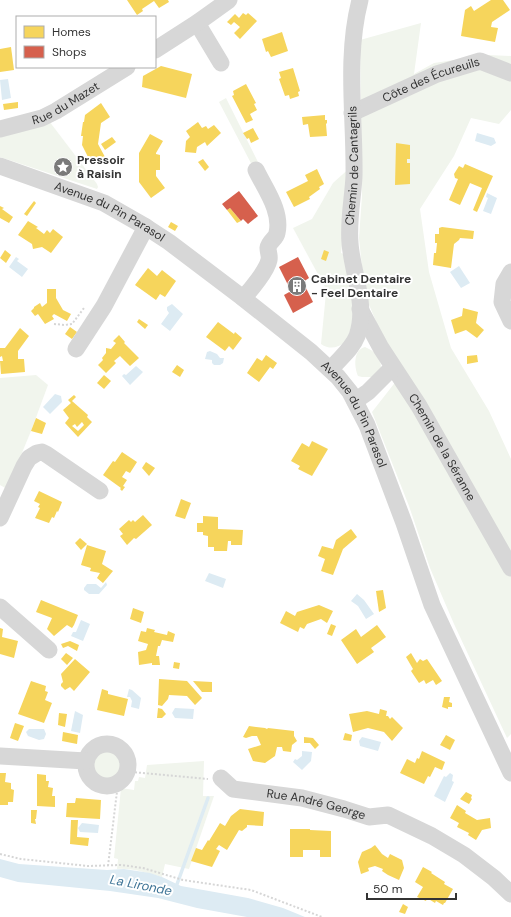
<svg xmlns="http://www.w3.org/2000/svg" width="511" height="917" font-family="'DM Sans',sans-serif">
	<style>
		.green { fill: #f1f5ed }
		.water { fill: #ddebf3 }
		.homes { fill: #f6d55c; fill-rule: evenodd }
		.shops { fill: #d6604d }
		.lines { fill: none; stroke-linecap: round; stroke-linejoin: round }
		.stream { stroke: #ddebf3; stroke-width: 3.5 }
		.path { stroke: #d6d6d6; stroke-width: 2; stroke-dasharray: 2 2; stroke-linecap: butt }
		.minor { stroke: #d7d7d7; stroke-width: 17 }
		.labels { text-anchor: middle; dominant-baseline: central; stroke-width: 4; stroke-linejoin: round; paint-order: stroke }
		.street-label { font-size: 12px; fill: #333; stroke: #fff }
		.poi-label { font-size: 12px; font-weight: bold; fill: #333; stroke: #fff; text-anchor: start }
		.water-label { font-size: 13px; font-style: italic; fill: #3f7597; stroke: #fff }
	</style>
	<rect width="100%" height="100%" fill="#fff"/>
	<g class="green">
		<path d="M421 23 414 74 434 63 488 55 511 56V110L499 124 471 118 454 156 420 209 429 272 451 348 489 411 511 459V734L507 738 454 624 430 568 409 506 372 412 404 371 384 340 367 300 363 277 359 238 362 196 360 40Z"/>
		<path d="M226 98 260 166 254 169 219 102Z"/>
		<path d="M49 121 97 184 98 187 97 189 0 157V137Z"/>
		<path d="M352 166 341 253 346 255 355 317 346 342C337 348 330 350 321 344L326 293 328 288 326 289 293 228 312 219 333 183Z"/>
		<path d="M365 347C375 351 381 358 381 368L372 377H362L358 376C354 367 353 350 365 347Z"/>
		<path d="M36 375 48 385 31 431 7 489 0 485V378Z"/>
		<circle cx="107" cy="765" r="16"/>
		<path d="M204 761 203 796H214L189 869 165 864 162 877C147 873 132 868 117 869L118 859 114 858 121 788 134 790 135 781H138L139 777 145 778 147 765Z"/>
	</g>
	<g class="water">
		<path d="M8 79 11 98 2 100 0 80Z"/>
		<path d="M477 133 494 138 496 143 491 146 475 141Z"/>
		<path d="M487 193 497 198 491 214 483 211 488 198 486 197Z"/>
		<path d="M16 257 19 259 17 261 28 269 22 277 9 267Z"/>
		<path d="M459 266 470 283 461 288 450 272Z"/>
		<path d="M172 304 183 314 170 331 161 324 169 313 167 310V307Z"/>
		<path d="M210 351 217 354 220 358H224L223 363 220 365H214L212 363V360L205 359 207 352Z"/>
		<path d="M136 366 143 372 130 385 122 376 124 374 126 375Z"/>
		<path d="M55 394 61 396 62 402 50 414 43 407Z"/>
		<path d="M209 573 226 579 223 588 205 581Z"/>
		<path d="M106 582 107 585 99 594H89L84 590V588L87 584H96L101 588Z"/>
		<path d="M357 594 364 600 374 614 366 619 358 606 351 601Z"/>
		<path d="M81 620 90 624 83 641 71 636 73 632H76Z"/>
		<path d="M129 689 132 690 141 698 139 709 131 707 132 701 130 697H127Z"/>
		<path d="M175 708 194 709 193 719 175 718 172 713Z"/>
		<path d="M75 711 83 715 80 733 71 731Z"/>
		<path d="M29 729H44L46 734 44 739 39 740 28 736 26 732Z"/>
		<path d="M362 737 381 742 378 751 360 746 359 741Z"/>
		<path d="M302 751 312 752 311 761 302 770 293 762 295 759 297 760 302 756Z"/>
		<path d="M450 773 453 775 452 781 454 782 445 802 434 796 444 776 446 777Z"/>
		<path d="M82 823 99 825 98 833 80 832 78 828Z"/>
		<path d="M0 859 19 864 107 870 124 869 150 873 162 877 181 886 248 898 283 908 305 917H247L197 908 158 898 110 891 18 882 0 877Z"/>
	</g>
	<g class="homes">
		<path d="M127 0H168L169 2 159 8 154 1 142 9 143 11 137 15Z"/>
		<path d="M491 0H503L510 10 492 22 491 27 498 28 495 42 461 36 465 10 471 6 474 11Z"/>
		<path d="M243 13 246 15 248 13 257 21 240 39 234 33 240 27 234 22 231 25 227 22 235 14 239 18Z"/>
		<path d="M282 32 288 51 271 57 268 51 266 52 262 39Z"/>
		<path d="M11 47 14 70 0 72V49Z"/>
		<path d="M161 66 192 74 186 98 142 87 143 76Z"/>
		<path d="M293 68 300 91 298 92 299 96 290 99 289 95 285 96 279 79 281 78 279 72Z"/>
		<path d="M246 84 256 103 254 104 257 110 250 114 253 120 246 123 232 96 234 95 233 91Z"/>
		<path d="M18 102V108L4 110 3 104Z"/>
		<path d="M101 103 110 117 101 123 98 144 105 157 92 165 82 145 83 136H81L83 122H84L85 115Z"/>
		<path d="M325 115V120H327V123L326 124 327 136 310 137 308 124 303 125 302 117Z"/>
		<path d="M198 122 202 128 206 126 208 129 214 125 221 133 207 146 205 142 197 147 196 153 185 152 186 141 190 137 186 131Z"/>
		<path d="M253 128 259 139 251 143 249 138 247 139 243 133Z"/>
		<path d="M150 134 163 141 156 153V154L160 155V170H156V176L165 188 151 198 139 182V153Z"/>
		<path d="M112 137 116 142 105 150 101 144Z"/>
		<path d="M396 143 410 145V159H407V163H410V184L395 185Z"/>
		<path d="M203 159 209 167 205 171 198 162Z"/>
		<path d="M465 164 493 176 477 212 473 210 482 188 470 183 460 205 449 200 458 179 455 178 454 174 459 166 463 168Z"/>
		<path d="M317 169 324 184 319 187 320 189 309 197 310 199 294 207 286 192 308 181 305 175Z"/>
		<path d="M34 201 36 203 27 216 24 214Z"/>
		<path d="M0 206 4 208 2 209 13 217 9 223 0 218Z"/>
		<path d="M230 208 241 221 237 223 227 210Z"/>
		<path d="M28 221 38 227 36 228 44 234 47 230 50 233 53 229 63 237 51 253 42 247 33 249 32 244 18 235Z"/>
		<path d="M171 222 178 226 175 231 168 227Z"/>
		<path d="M442 227 474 231 473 239 460 238 459 240 454 244 451 268 433 265 434 253H436L437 243H435V234H439V228Z"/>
		<path d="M5 250 11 255 6 263 0 258Z"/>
		<path d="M324 250 329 252 326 261 321 259Z"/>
		<path d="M148 268 157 276 162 270 176 281 165 297 160 294 156 300 135 285Z"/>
		<path d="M47 289H56V298L63 310 71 314 67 321 54 314 52 316 54 319 45 324 38 314 35 316 31 311 34 308V307L40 303 42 307 47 303Z"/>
		<path d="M463 308 478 312 476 323 484 330 477 338 466 330 455 334 451 320 462 316Z"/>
		<path d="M139 319 148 325 145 329 137 322Z"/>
		<path d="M218 322 234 334 235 332 242 338 233 350 229 346 225 351 206 337Z"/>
		<path d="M70 327 77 332 72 339 65 334Z"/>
		<path d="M20 328 29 336 18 351V359H24L25 372 1 374 0 361H3L2 356 0 357V348H5Z"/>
		<path d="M119 335 125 342 124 343 139 358 130 366 120 356 114 361 116 363 106 373 98 365 103 360 102 358 106 353V348L111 349 116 343 113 341Z"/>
		<path d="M266 355 277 363 273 369 270 367 259 382 247 373 257 358 262 361Z"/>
		<path d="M477 355 478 362 467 364V356Z"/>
		<path d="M177 365 184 370 180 377 172 372Z"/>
		<path d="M104 375 111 381 104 389 97 383Z"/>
		<path d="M74 395 76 397 72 401 88 415 87 417 92 422 78 437 65 423 69 418 63 410 71 403 68 400ZM82 422 84 425 78 431 72 426 75 424 77 427Z"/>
		<path d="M36 418 46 423 42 434 31 431Z"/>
		<path d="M312 441 328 449 312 476 298 469 300 466 291 461 302 443 309 447Z"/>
		<path d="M122 452 137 462 130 473 126 471 122 477 127 480 123 486 125 487 122 491 120 489 121 488 103 475 113 461 115 462Z"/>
		<path d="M146 462 155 468 149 476 142 468Z"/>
		<path d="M39 491 62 502 58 512 57 511 54 518 52 517 49 523 35 518 40 508 38 507 40 504 34 501Z"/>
		<path d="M181 499 191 503 185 519 175 516Z"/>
		<path d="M143 515 152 525 136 539 134 538 127 545 120 536 123 534 119 529 129 520 131 522 133 520 135 522Z"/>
		<path d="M203 516 218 517V529L243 530 242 545H231V541H228L227 551H214V547H208V536L203 535V532H197V523H203Z"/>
		<path d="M351 529 357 537 343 549 333 575 321 571 325 559 318 556 322 546 333 549 336 540Z"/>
		<path d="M80 538 87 544 81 550 75 543Z"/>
		<path d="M87 545 106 551 102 564 113 571 103 583 97 578 100 573 90 571 91 568 81 565Z"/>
		<path d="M383 590 386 608 379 612 376 591Z"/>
		<path d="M41 600 78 615 74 625 72 628 67 625 54 636 47 629 52 618 36 612Z"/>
		<path d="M319 605 333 611 327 623 321 619 307 624 304 629 300 627 298 632 280 623 286 611 295 616 297 612Z"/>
		<path d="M133 608 144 612 141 623 130 619Z"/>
		<path d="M331 624 336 626 332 636 327 634Z"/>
		<path d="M377 625 386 637 371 648 374 652 357 664 341 640 356 629 361 637Z"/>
		<path d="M0 628 3 629 2 637 18 641 14 658 0 654Z"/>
		<path d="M147 628 155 630 154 632 167 635 168 631 175 634 173 642 162 640 160 646H158L156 656H159L160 665H152V663L139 665 138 652 146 650 148 644 138 641 141 631 146 632Z"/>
		<path d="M70 641 79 645 77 651 68 646 63 648 61 644Z"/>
		<path d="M66 653 73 658 67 665 61 659Z"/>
		<path d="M411 653 417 663 420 659 423 661 427 659 442 681 436 685 433 680 426 684 424 680 419 683 411 671 413 669 406 657Z"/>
		<path d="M75 659 90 672 74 691 70 687 65 690 61 686V684L63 682 61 674Z"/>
		<path d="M174 662 180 663 179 669 173 668Z"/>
		<path d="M159 679 187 681 202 698 195 705 187 696 169 695 168 699 162 706 158 705Z"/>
		<path d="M31 681 46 686 45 691 48 692 45 700 52 703 44 723 18 714Z"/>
		<path d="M193 681 212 682V692H202Z"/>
		<path d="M102 689 108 691V694L128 699 124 716 97 710Z"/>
		<path d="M444 697H450L449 702 452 703V707H448V709L442 707Z"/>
		<path d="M158 708 162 709 166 714 162 718H157Z"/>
		<path d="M380 709 387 711 386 716H388L390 719 392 717 403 728 392 741 384 732 368 728 353 732 349 714 367 711 379 714Z"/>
		<path d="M59 713 67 714 65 727 58 725Z"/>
		<path d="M15 723 24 726 18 741 10 738Z"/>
		<path d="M249 726 265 728 267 729 268 728 294 731V736L297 741 292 745 291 752 283 751 282 747H277L275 756 265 763 253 761 248 749 261 745 257 736H252L246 738 243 737Z"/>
		<path d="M63 732 78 735 77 744 62 741Z"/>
		<path d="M345 733 352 735 351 741 343 740Z"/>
		<path d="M446 735 455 740 450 750 440 745Z"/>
		<path d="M304 737 313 738 319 745 315 749 310 743H304Z"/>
		<path d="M422 751 445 762 442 770 435 767 430 777 428 776 424 784 400 773 407 759 415 763 417 758 419 759Z"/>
		<path d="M0 773H6L5 782 11 783V789L14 790 13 802H8V805H0Z"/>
		<path d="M37 774 46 775V781H49L48 787 53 788 52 796H55V807L37 806Z"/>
		<path d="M466 792 472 795 471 798 472 799 469 804 460 799Z"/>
		<path d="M76 798 101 800 100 819 66 817 67 803H75Z"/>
		<path d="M457 805 466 811 465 813 477 820 490 818 491 828 482 830 476 840 468 835 469 833 457 827 459 823 450 818Z"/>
		<path d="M240 809 264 812 263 826 247 825V827L242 831 239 830 227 850 219 845 216 849 220 851 212 867 191 861 196 848 202 850 208 840 209 841 220 823 225 826 231 816Z"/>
		<path d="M31 810H37L36 819H35L36 824 31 823Z"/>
		<path d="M71 820H78L77 837 89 838 88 846 70 844Z"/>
		<path d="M290 829H310V830L331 831V857H320V850H303V857H290Z"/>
		<path d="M375 845 382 854 388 858 390 854 402 860 404 868 399 880 388 875 382 871 383 869 375 866 368 868 369 871 361 874 358 862 362 852 371 848Z"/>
		<path d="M423 867 432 872 431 873 445 882 444 884 453 889 445 903H444L443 905 436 901 435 903 427 898 426 901 417 897 423 887 415 882Z"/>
		<path d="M403 904 408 907 405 914 399 912Z"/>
	</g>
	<g class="shops">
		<path d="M239 191 258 216 248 224 243 219 241 221 230 208 227 210 222 204Z"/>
		<path d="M298 257 309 278 303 282 313 302 293 313 284 295 291 291 279 267Z"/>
	</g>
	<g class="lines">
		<path class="stream" d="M176 887 208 798"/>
		<g class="path">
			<path d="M54 324 65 325 72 324 84 308"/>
			<path d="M128 769 132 772 208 779"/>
			<path d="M0 854 21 859 88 866 121 865 143 868 183 880 251 890 322 917"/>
			<path d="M108 866 118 783"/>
		</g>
		<g class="minor">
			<path d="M197 23 221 63"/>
			<path d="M155 50 197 23 229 0"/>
			<path id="s1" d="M352 113 437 74 480 61 511 73"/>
			<path id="s2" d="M0 129 42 118 56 111 127 67"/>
			<path id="s3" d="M0 166 104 203 146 227 169 242 243 298 311 352 338 377 350 392 367 425 404 523 432 605 511 773"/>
			<path d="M511 272 504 284 502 302 511 321"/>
			<path d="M243 298C251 290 267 270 269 260 270 256 268 252 268 248 269 241 276 239 277 233 282 211 265 189 256 170"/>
			<path id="s4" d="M360 309 381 348 419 406 511 568"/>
			<path d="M76 349 104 306 146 227"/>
			<path id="s5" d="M331 369C340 358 352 349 357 336 368 305 352 273 350 243 348 220 353 198 354 176 355 117 345 58 360 0"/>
			<path d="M355 401 368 392 388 372 394 369"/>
			<path d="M0 518 24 466 29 458 37 453 42 452 46 454 100 491"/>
			<path d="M0 607 49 650"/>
			<circle cx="107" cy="765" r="21"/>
			<path d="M0 756 86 761"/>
			<path id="s6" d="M221 778 233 789 302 798 344 809 369 817 388 815 432 836 464 855 494 878 511 894"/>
		</g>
	</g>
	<defs>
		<g id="sight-disc" transform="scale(1)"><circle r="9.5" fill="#7a7a7a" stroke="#fff"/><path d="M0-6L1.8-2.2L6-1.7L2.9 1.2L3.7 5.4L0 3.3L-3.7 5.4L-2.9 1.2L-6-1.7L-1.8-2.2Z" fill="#fff"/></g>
		<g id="building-disc" transform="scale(1)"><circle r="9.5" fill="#7a7a7a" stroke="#fff"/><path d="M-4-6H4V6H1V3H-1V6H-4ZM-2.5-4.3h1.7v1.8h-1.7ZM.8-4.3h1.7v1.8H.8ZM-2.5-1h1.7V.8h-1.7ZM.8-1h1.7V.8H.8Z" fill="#fff"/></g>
	</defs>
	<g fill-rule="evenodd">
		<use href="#sight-disc" x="63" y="167"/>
		<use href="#building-disc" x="297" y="286"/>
	</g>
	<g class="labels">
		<g class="street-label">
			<text stroke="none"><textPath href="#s1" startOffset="86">Côte des Écureuils</textPath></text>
			<text stroke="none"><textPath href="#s2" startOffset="71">Rue du Mazet</textPath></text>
			<text stroke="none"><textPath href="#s5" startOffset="214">Chemin de Cantagrils</textPath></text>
			<text stroke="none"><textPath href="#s3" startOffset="119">Avenue du Pin Parasol</textPath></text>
			<text stroke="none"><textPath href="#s3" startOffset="443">Avenue du Pin Parasol</textPath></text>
			<text stroke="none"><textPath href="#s4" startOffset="161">Chemin de la Séranne</textPath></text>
			<text stroke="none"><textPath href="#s6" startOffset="101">Rue André George</textPath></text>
		</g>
		<g class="poi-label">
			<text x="77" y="160">Pressoir<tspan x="77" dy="14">à Raisin</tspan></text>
			<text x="311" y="279">Cabinet Dentaire<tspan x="311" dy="14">- Feel Dentaire</tspan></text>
		</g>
		<g class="water-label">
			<text transform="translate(141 885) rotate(11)">La Lironde</text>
		</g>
	</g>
	<rect x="16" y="16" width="140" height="52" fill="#ffffff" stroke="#adadad"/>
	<rect x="24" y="26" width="20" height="12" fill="#f6d55c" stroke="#adadad"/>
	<text x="52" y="36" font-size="12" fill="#333333">Homes</text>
	<rect x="24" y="46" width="20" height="12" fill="#d6604d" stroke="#adadad"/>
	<text x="52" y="56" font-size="12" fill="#333333">Shops</text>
	<path d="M367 893v6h89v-6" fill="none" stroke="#333333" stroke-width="2"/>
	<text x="373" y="893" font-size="12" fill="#333333" stroke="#ffffff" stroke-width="3" paint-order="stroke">50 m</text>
</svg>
